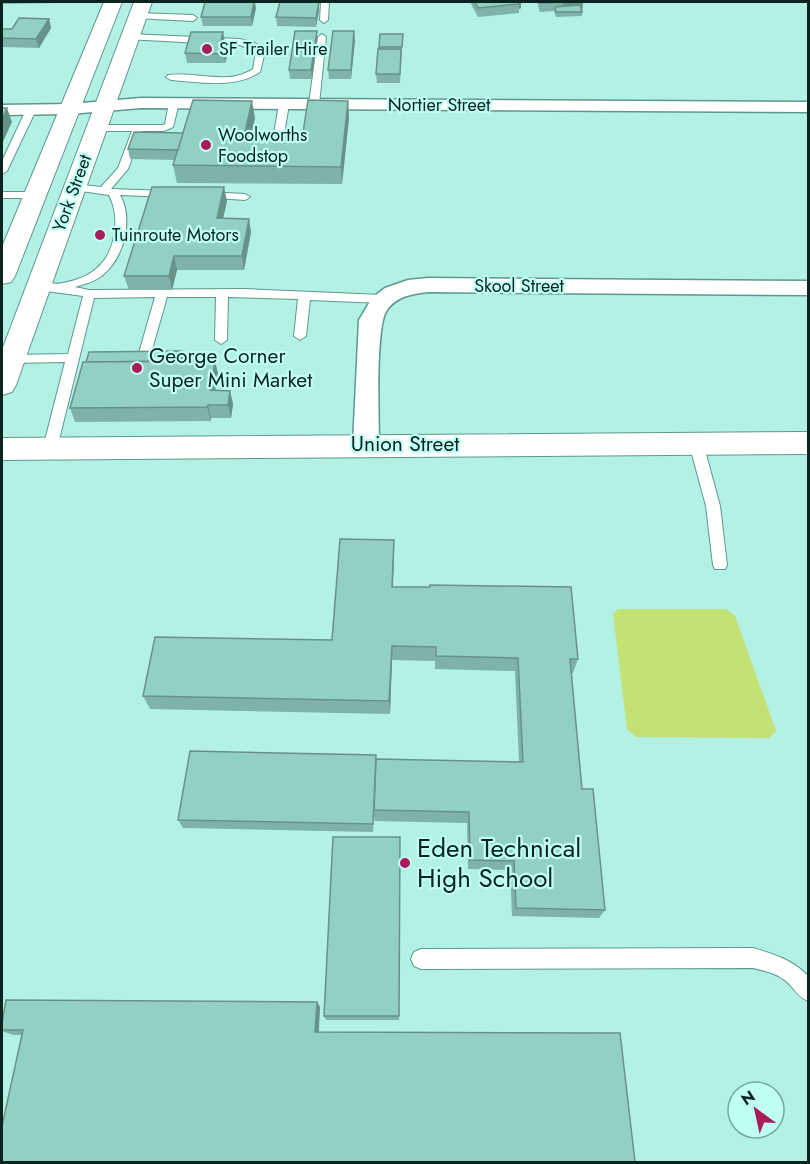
<svg xmlns="http://www.w3.org/2000/svg" width="810" height="1164" font-family="Jost,sans-serif">
	<style>
		.green { fill: #c4e175 }
		.lines { fill: none; stroke-linecap: round; stroke-linejoin: round }
		.lane-casing { stroke: #5c988e; stroke-width: 2 }
		.street-casing { stroke: #5c988e; stroke-width: 3 }
		.secondary-casing { stroke: #5c988e; stroke-width: 2 }
		.lane { fill: #fff; fill-rule: evenodd }
		.street { fill: #fff; fill-rule: evenodd }
		.secondary { fill: #fff; fill-rule: evenodd }
		.wall { fill: #7eb3a9 }
		.shaded-wall { fill: #679289 }
		.building { fill: #93d0c4; stroke: #679289; stroke-width: 1.5 }
		.poi-dot { fill: #aa1c59; stroke: #c0fff3; stroke-width: 2 }
		.labels { text-anchor: middle; dominant-baseline: central; stroke-width: 4.5; stroke-linejoin: round; paint-order: stroke }
		.far-poi-label { font-size: 18px; fill: #0a2420; stroke: #c0fff3; text-anchor: start }
		.far-street-label { font-size: 18px; fill: #0a2420; stroke: #c0fff3 }
		.poi-label { font-size: 21px; fill: #0a2420; stroke: #c0fff3; text-anchor: start }
		.street-label { font-size: 21px; fill: #0a2420; stroke: #c0fff3 }
		.near-poi-label { font-size: 26px; fill: #0a2420; stroke: #c0fff3; text-anchor: start }
	</style>
	<rect width="100%" height="100%" fill="#b3f1e5"/>
	<path class="green" d="M618 609H726L735 616 776 731 769 738 636 737 627 729 613 614Z"/>
	<g class="lines">
		<g class="lane-casing">
			<g id="lane">
				<path d="M321 2H329L328 20 324 23 320 20Z"/>
				<path d="M137 13 193 15 197 18 193 21 134 18 133 16Z"/>
				<path d="M129 34 240 39 255 43 265 51 260 72C235 89 200 82 171 80L166 77 168 75C196 71 227 86 253 69L256 52 240 45 126 39 125 37Z"/>
				<path d="M322 34 326 37 319 104 314 107 309 104 318 37Z"/>
				<path d="M174 100 179 103 173 127 164 131H142L128 169 111 189 170 191 175 194 170 197 120 195C133 218 125 255 105 273 97 281 85 284 75 287L89 290 244 289 382 295 388 299 382 303 310 300 306 336 300 340 294 336 298 299 228 297 227 340 221 344 215 340 216 297H167L151 353 145 357 139 353 155 297 94 298 57 448 50 453 45 452 43 448 65 362 11 363 5 359 11 355 68 354 83 296 38 290 32 286C40 278 53 286 63 283 74 281 89 276 97 268 117 251 120 216 109 195L74 190 69 187 74 184 101 187 118 168 132 131H96L91 128 96 125H162L165 124 169 103Z"/>
				<path d="M284 101 289 104 284 134 279 137 274 134 279 104Z"/>
				<path d="M31 107 36 110 7 171 2 174V161L26 110Z"/>
				<path d="M2 192H34L39 195 34 198H2Z"/>
				<path d="M206 192 245 194 250 197 245 200 202 197 201 195Z"/>
				<path d="M696 438 703 443 720 506 727 565 725 569H715L713 565 706 506 689 443Z"/>
				<path d="M753 948C774 954 793 960 808 976V1001C798 997 794 988 786 981 776 973 765 971 753 968L421 969 414 966 411 959 414 952 421 949Z"/>
			</g>
		</g>
		<g class="street-casing">
			<g id="street">
				<path d="M141 98 808 102V112L141 108 70 114 2 115V105L70 104Z"/>
				<path d="M428 278 808 281V295L428 292C412 294 397 296 387 310 375 326 379 419 379 444L375 451 366 453 357 451 353 444 359 320 372 298 385 288 408 280Z"/>
			</g>
		</g>
		<g class="secondary-casing">
			<g id="secondary">
				<path d="M104 2H122L15 276 11 282 2 284V247Z"/>
				<path d="M134 2H152L16 385 12 392 2 395V350Z"/>
				<path d="M808 432V454L2 460V438Z"/>
			</g>
		</g>
		<use href="#lane" class="lane"/>
		<use href="#street" class="street"/>
		<use href="#secondary" class="secondary"/>
	</g>
	<g class="wall">
		<path d="M2 2H63L62 3 2 4Z"/>
		<path d="M199 2H255L256 8 252 26H203L201 17 205 3H200Z"/>
		<path d="M471 2H524H521V8L519 9V13L478 17 471 4Z"/>
		<path d="M537 2H583L582 16 556 17 554 11 540 12Z"/>
		<path d="M319 10 316 27 277 26 276 17Z"/>
		<path d="M49 19 51 28 39 48 2 47V29H12Z"/>
		<path d="M317 31V40L312 79H290L289 70Z"/>
		<path d="M380 34H403L400 83H377L376 74Z"/>
		<path d="M355 40 351 79H329L328 70Z"/>
		<path d="M225 42 224 46H226L227 56 225 63H187L185 53Z"/>
		<path d="M348 101 349 118 342 184 177 183 173 165 175 160 130 159 128 149 183 133 255 118 251 132 303 133Z"/>
		<path d="M227 201 223 218 251 232 244 270H177L172 290H129L124 276Z"/>
		<path d="M182 351 184 361H215L218 374 215 390 230 391 233 404 231 418H211V421L75 422 70 408Z"/>
		<path d="M394 556 393 587 578 659 573 673H571L582 789 605 910 599 918 512 916 510 870 468 869 467 823 375 821 374 816 373 832 183 828 178 820 376 759 519 762 515 671 435 669V661L392 660 390 714 150 709 143 696 332 640Z"/>
		<path d="M400 837 399 1020H326L324 1016Z"/>
		<path d="M317 1002 320 1007 319 1032 13 1035 2 1031V1023Z"/>
	</g>
	<g class="shaded-wall">
		<path d="M254 2 256 8 252 26 251 17Z"/>
		<path d="M319 2V10L316 27V18Z"/>
		<path d="M517 2H524H521V8L519 9V4Z"/>
		<path d="M563 2H583L582 9 562 11Z"/>
		<path d="M49 19 51 28 39 48 36 39Z"/>
		<path d="M317 31V40L312 79 311 70Z"/>
		<path d="M354 31 355 40 351 79V70Z"/>
		<path d="M223 32 225 42 221 56 220 46Z"/>
		<path d="M226 46 227 56 225 63 224 54Z"/>
		<path d="M252 101 255 118 248 149 245 132Z"/>
		<path d="M348 101 349 118 342 184 341 167Z"/>
		<path d="M7 108 12 122 2 144V119Z"/>
		<path d="M224 187 227 201 220 232 217 218Z"/>
		<path d="M249 219 251 232 244 270 242 256Z"/>
		<path d="M174 256 177 270 172 290 169 276Z"/>
		<path d="M182 351 184 361 179 365Z"/>
		<path d="M215 361 218 374 213 404 210 390Z"/>
		<path d="M230 391 233 404 231 418 228 405Z"/>
		<path d="M208 405 211 418V421L207 407Z"/>
		<path d="M394 540V556L392 601V587Z"/>
		<path d="M392 646V660L390 714 389 701Z"/>
		<path d="M317 1002 320 1007 318 1037 315 1032Z"/>
	</g>
	<g class="building">
		<path d="M205 2H254L251 17H201Z"/>
		<path d="M280 2H319L316 18 276 17Z"/>
		<path d="M475 2H518L519 4 478 8Z"/>
		<path d="M541 2H570L541 3Z"/>
		<path d="M580 5 582 12H556L555 7Z"/>
		<path d="M19 18 49 19 36 39 2 38V29H12Z"/>
		<path d="M295 31H317L311 70H289Z"/>
		<path d="M333 31H354L351 70H328Z"/>
		<path d="M191 32H223L220 46H226L224 54 185 53Z"/>
		<path d="M380 34H403L402 47H379Z"/>
		<path d="M378 49H401L400 74H376Z"/>
		<path d="M193 100 252 101 245 132 303 133 308 100 348 101 341 167 173 165Z"/>
		<path d="M2 108H7L2 119Z"/>
		<path d="M134 132 183 133 178 150 128 149Z"/>
		<path d="M152 187H224L217 218 249 219 242 256H174L169 276H124Z"/>
		<path d="M182 351 180 361 86 362 89 352Z"/>
		<path d="M215 361 210 390 230 391 228 405H208L207 407 70 408 83 362Z"/>
		<path d="M340 539 394 540 392 587H430V585L571 587 578 659H570L582 789H593L605 910 516 908 514 861 470 860 469 812 374 810 376 759 523 762 518 658 436 656V647L392 646 389 701 143 696 155 637 332 640Z"/>
		<path d="M190 751 376 755 373 824 178 820Z"/>
		<path d="M333 837H400L399 1016H324Z"/>
		<path d="M6 1000 317 1002 315 1032 620 1033 635 1162H2V1126L23 1030H2V1023Z"/>
	</g>
	<g class="poi-dot">
		<circle cx="207" cy="49" r="6"/>
		<circle cx="206" cy="145" r="6"/>
		<circle cx="100" cy="235" r="6"/>
		<circle cx="137" cy="368" r="6"/>
		<circle cx="405" cy="863" r="6"/>
	</g>
	<g class="labels">
		<g class="far-poi-label">
			<text x="219" y="49">SF Trailer Hire</text>
			<text x="218" y="135">Woolworths<tspan x="218" dy="21">Foodstop</tspan></text>
			<text x="112" y="235">Tuinroute Motors</text>
		</g>
		<g class="far-street-label">
			<text x="439" y="105">Nortier Street</text>
			<text transform="translate(72 193) rotate(-70)">York Street</text>
			<text x="519" y="286">Skool Street</text>
		</g>
		<g class="poi-label">
			<text x="149" y="356">George Corner<tspan x="149" dy="24">Super Mini Market</tspan></text>
		</g>
		<g class="street-label">
			<text x="405" y="444">Union Street</text>
		</g>
		<g class="near-poi-label">
			<text x="417" y="848">Eden Technical<tspan x="417" dy="30">High School</tspan></text>
		</g>
	</g>
	<rect width="810" height="1164" fill="none" stroke="#0a2420" stroke-width="6"/>
	<g transform="translate(756 1110) rotate(327)"><circle r="28" fill="#c0fff3" stroke="#77a79f" stroke-width="1.5"/>
	<path d="M0-4.5L10 22L0 15L-10 22Z" fill="#aa1c59"/>
	<text y="-9" font-size="16" font-weight="bold" text-anchor="middle" fill="#0a2420">N</text>
	</g>
</svg>
